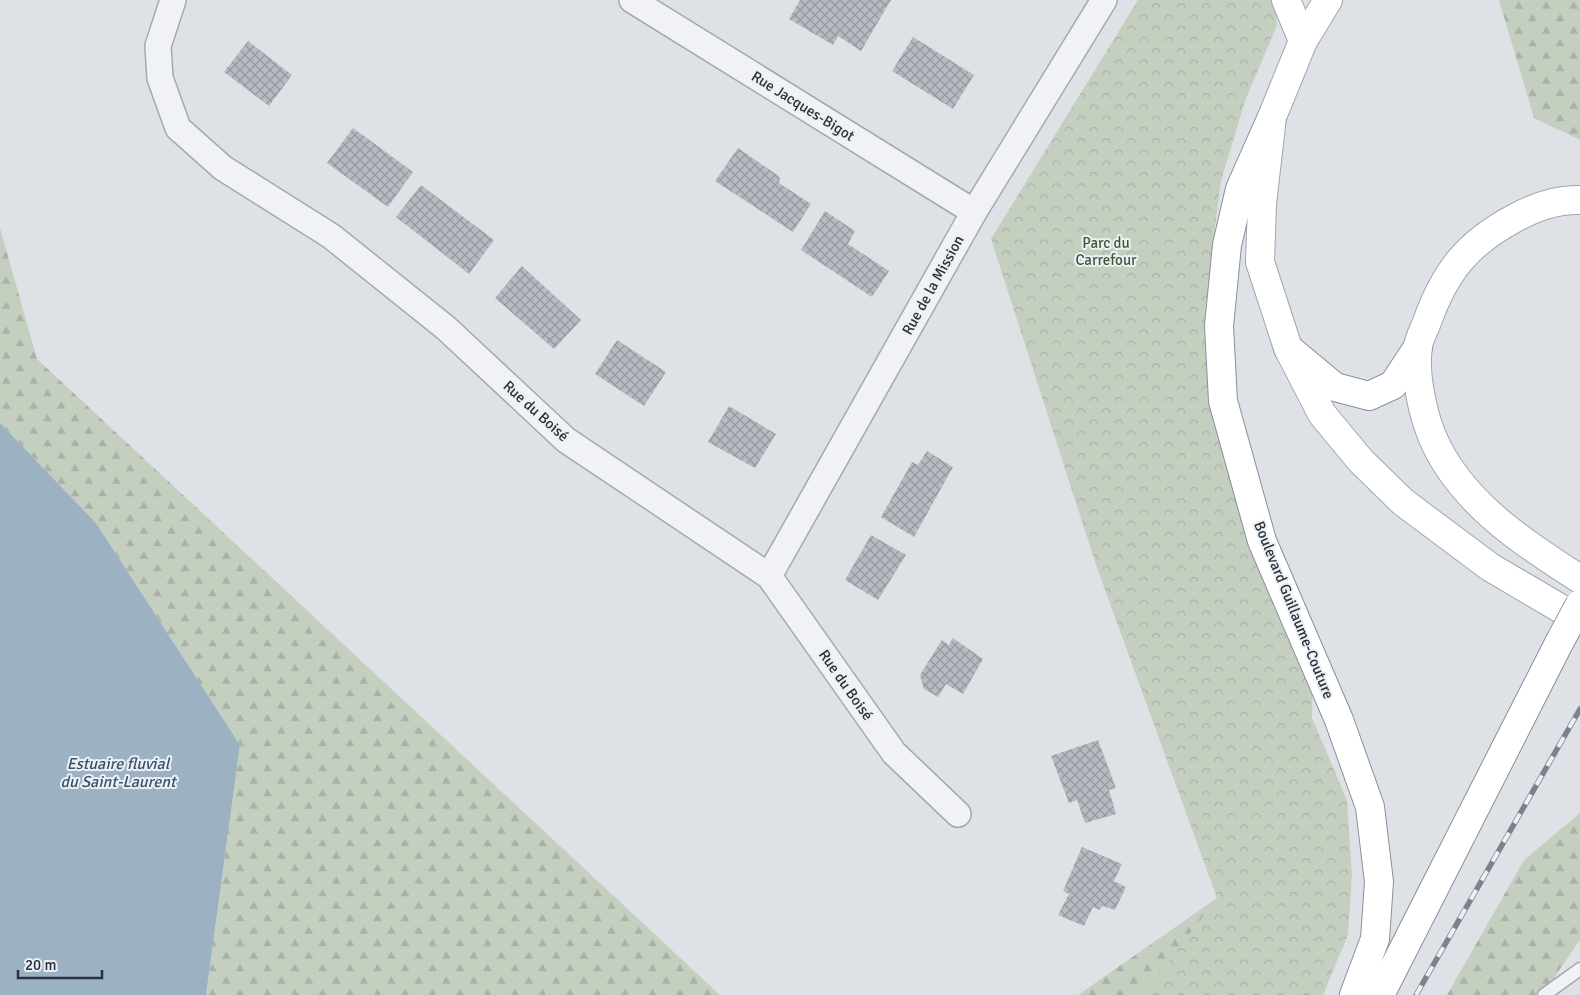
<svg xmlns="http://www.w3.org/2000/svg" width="1580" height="995" font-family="Signika,sans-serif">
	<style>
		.forest { fill: url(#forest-firs) }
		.park { fill: url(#park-crowns) }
		.water { fill: #9cb2c3 }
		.building { fill: url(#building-cross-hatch) }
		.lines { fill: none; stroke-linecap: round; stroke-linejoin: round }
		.service-casing { stroke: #a4a9af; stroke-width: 15 }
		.minor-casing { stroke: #a4a9af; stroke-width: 28 }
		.primary-casing { stroke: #9ea7b0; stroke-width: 30 }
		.trunk-casing { stroke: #87909b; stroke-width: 30 }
		.service { stroke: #f0f2f5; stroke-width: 12 }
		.minor { stroke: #f0f2f5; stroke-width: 25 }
		.primary { stroke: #fff; stroke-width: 28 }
		.trunk { stroke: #fff; stroke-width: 28 }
		.rail-casing { stroke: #79828e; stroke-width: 5.5 }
		.rail { stroke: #edf0f4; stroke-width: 4; stroke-dasharray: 11; stroke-linecap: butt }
		.trunk-bridge-casing { stroke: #87909b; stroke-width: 30; stroke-linecap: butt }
		.trunk-bridge { stroke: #fff; stroke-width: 28 }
		.labels { text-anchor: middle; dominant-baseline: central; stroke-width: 4; stroke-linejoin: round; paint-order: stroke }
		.street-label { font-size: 15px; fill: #29313b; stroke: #edf0f4 }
		.park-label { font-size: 15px; fill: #3f5637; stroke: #edf0f4 }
		.water-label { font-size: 16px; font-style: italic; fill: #37526b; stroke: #edf0f4 }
	</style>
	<defs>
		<pattern id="forest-firs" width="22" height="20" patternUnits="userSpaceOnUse" patternTransform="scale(1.25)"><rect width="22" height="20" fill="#c5cfc0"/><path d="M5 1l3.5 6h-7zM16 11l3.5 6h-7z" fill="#a9b2a6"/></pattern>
		<pattern id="park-crowns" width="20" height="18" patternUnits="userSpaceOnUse" patternTransform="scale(1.25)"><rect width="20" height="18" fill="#c5cfc0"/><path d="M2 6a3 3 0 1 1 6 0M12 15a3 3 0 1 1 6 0" fill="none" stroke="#a9b2a6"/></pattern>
		<pattern id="building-cross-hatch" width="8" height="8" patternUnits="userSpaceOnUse" patternTransform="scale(1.25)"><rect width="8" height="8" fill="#b6bbc2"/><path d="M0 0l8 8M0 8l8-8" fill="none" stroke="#94999f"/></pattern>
	</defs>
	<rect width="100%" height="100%" fill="#dee2e6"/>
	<g class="forest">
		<path d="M1499 0H1580V140L1534 118Z"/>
		<path d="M0 228 37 359 720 995H206L240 745 96 523 0 423Z"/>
		<path d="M1580 813V940L1555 976 1556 995H1447L1524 860Z"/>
		<path d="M1217 898 1203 995H1078Z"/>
	</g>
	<path class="park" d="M1138 0H1271L1275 7 1277 25 1245 101 1221 181 1210 265 1214 389 1313 670 1312 718 1347 800 1352 875 1348 935 1323 995H1143L1217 898 1096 565 991 239Z"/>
	<path class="water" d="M0 423 96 523 240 745 206 995H0Z"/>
	<g class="building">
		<path d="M800 0H891L861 51 838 36 833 45 789 19Z"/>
		<path d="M913 37 974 75 953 109 892 71Z"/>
		<path d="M248 41 292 75 269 106 224 72Z"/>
		<path d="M353 128 413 172 388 207 327 163Z"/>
		<path d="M738 148 780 177 779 183 811 204 793 232 715 181Z"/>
		<path d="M421 185 494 240 469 274 396 217Z"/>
		<path d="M825 211 855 231 848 244 889 271 872 297 801 250Z"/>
		<path d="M522 266 581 320 554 349 495 298Z"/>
		<path d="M617 340 666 372 644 406 595 374Z"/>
		<path d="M729 406 776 434 755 468 708 442Z"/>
		<path d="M927 451 953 467 914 537 881 517 912 462 918 465Z"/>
		<path d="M871 535 906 555 878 600 845 580Z"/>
		<path d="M953 638 983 659 963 694 946 684 938 697 924 689 920 675 942 640 949 645Z"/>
		<path d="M1098 740 1116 788 1109 790 1116 814 1085 823 1077 800 1069 803 1051 756Z"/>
		<path d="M1082 847 1122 864 1114 881 1126 887 1115 910 1103 906 1099 910 1093 907 1084 926 1058 915 1069 894 1063 891Z"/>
	</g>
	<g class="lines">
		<g class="service-casing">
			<path id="service" d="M1544 995 1580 969"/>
		</g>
		<g class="minor-casing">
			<g id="minor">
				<path d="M173 0 158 46 160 78 178 128 223 168 331 236 446 328 566 440 769 576 894 753 958 814"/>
				<path d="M632 0 974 212"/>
				<path d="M769 576 974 212 1104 0"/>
			</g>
		</g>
		<g class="primary-casing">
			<g id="primary">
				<path d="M1286 0 1303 41"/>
				<path d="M1328 0 1303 41 1272 117 1262 204 1260 262 1288 348 1322 414 1361 461 1403 502 1490 567 1580 620"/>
				<path d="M1580 200C1556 199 1535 207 1515 218 1468 243 1445 271 1427 322 1424 330 1419 338 1418 347 1414 373 1422 411 1432 436 1459 501 1523 543 1580 579"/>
			</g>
		</g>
		<g class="trunk-casing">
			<g id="trunk">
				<path d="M1272 117 1240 189 1227 245 1219 326 1223 401 1262 541 1339 720 1370 807 1379 882 1375 939 1354 995"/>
				<path d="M1288 348 1335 387 1369 396 1393 385 1418 347"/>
				<path d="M1380 995 1559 643"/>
			</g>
		</g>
		<use href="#service" class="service"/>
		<use href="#minor" class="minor"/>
		<use href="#primary" class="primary"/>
		<use href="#trunk" class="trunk"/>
		<g class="rail-casing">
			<path id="rail" d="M1416 995 1580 709"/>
		</g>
		<use href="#rail" class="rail"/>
		<g class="trunk-bridge-casing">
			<path id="trunk-bridge" d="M1559 643 1580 604"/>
		</g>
		<use href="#trunk-bridge" class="trunk-bridge"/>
	</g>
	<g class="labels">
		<g class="street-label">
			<text transform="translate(803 106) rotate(32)">Rue Jacques-Bigot</text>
			<text transform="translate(933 285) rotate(-61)">Rue de la Mission</text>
			<text transform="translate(536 411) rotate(42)">Rue du Boisé</text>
			<text transform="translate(1294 610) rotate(68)">Boulevard Guillaume-Couture</text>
			<text transform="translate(846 685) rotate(55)">Rue du Boisé</text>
		</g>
		<g class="park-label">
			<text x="1106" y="243">Parc du<tspan x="1106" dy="17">Carrefour</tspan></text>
		</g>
		<g class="water-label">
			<text x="118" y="764">Estuaire fluvial<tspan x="118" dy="18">du Saint-Laurent</tspan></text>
		</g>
	</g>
	<path d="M18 970v8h84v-8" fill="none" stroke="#29313b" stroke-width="2.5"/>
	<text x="25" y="970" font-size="15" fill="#29313b" stroke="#edf0f4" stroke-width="4" paint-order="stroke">20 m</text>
</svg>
